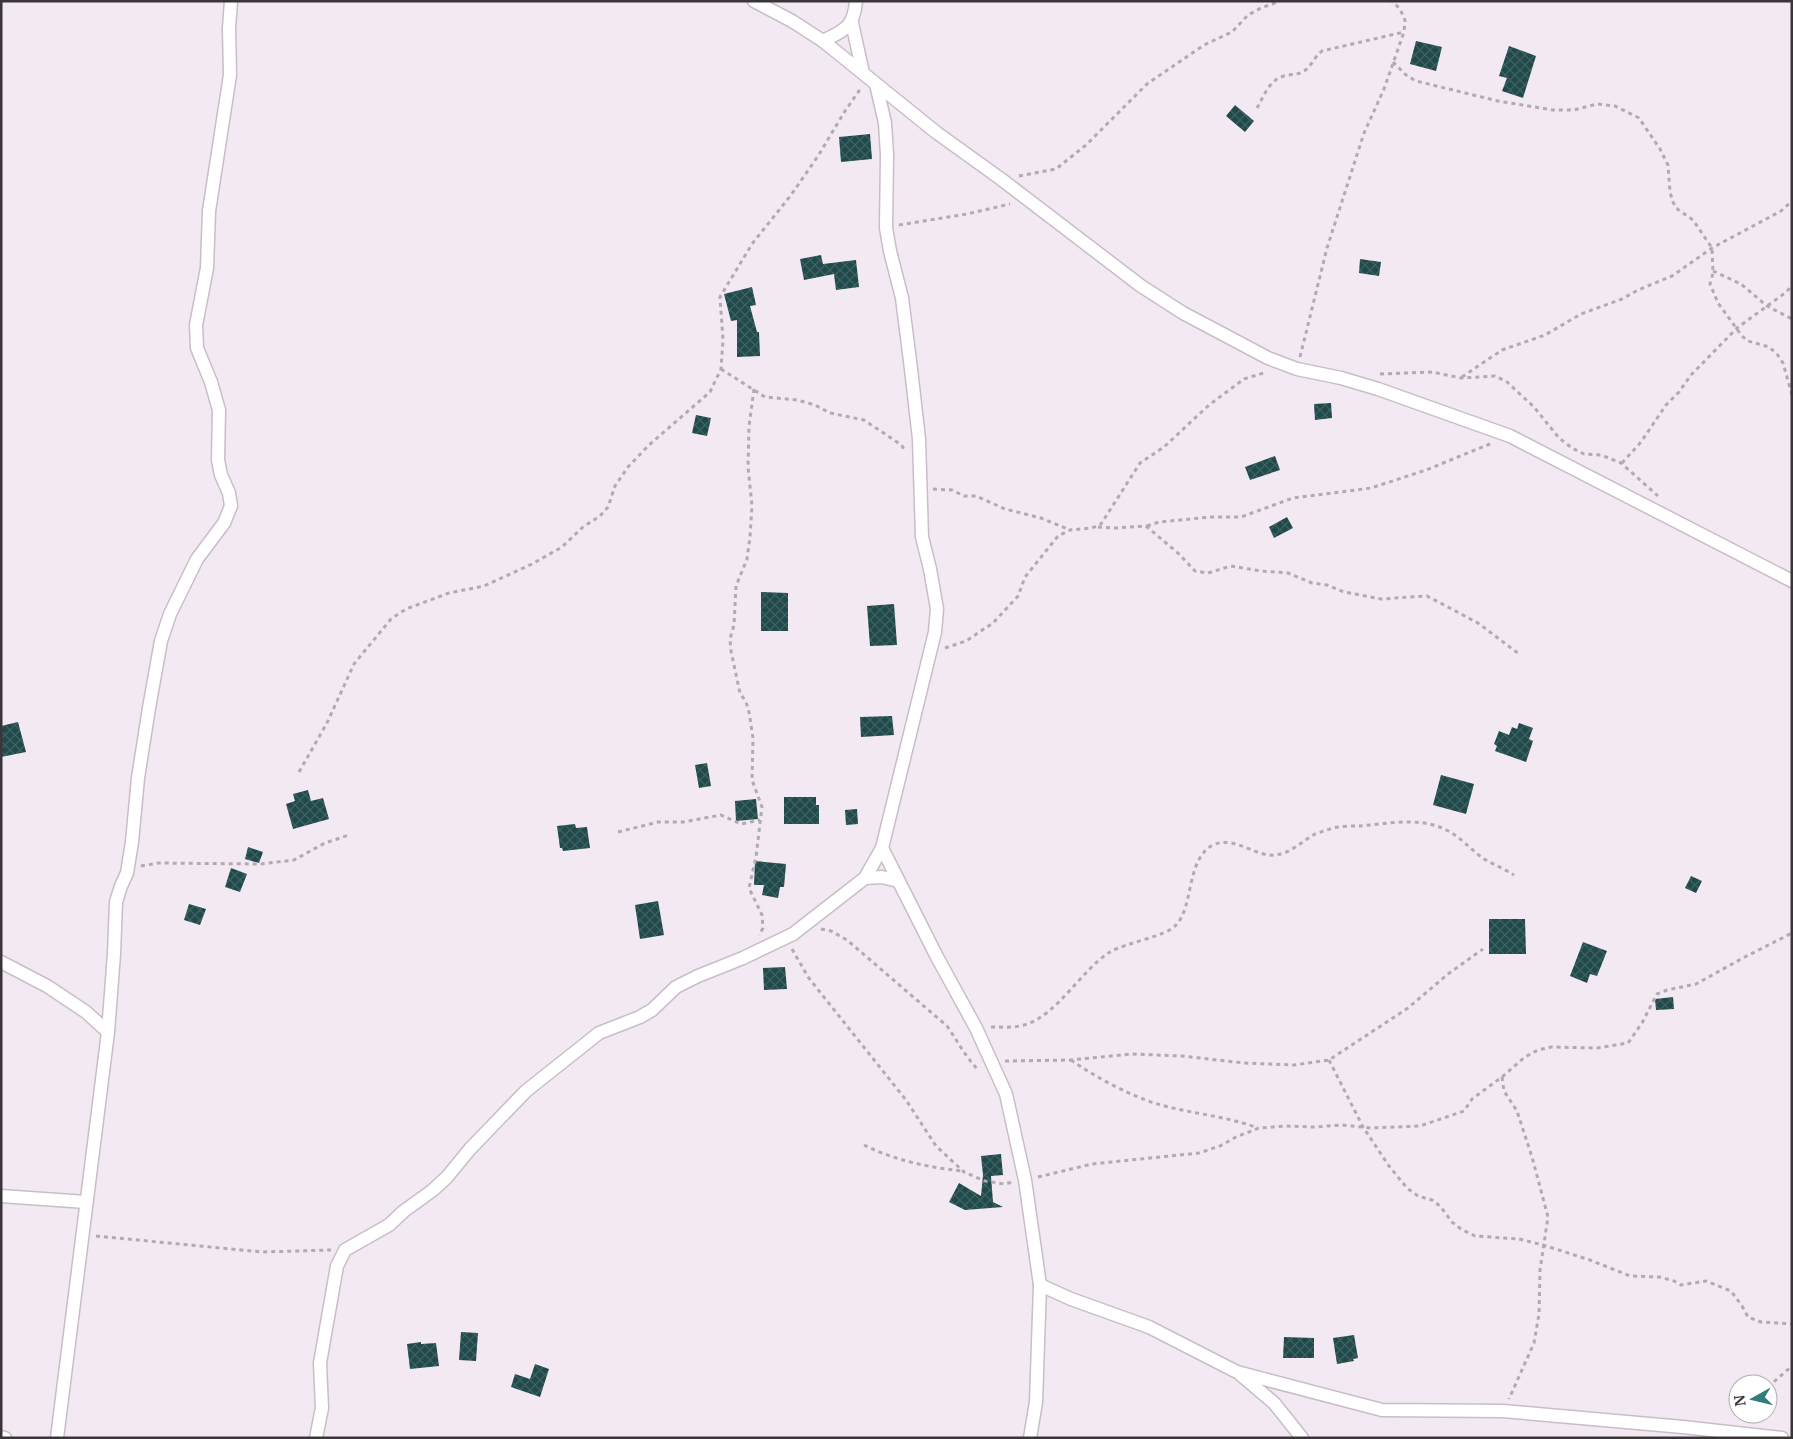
<svg xmlns="http://www.w3.org/2000/svg" width="1793" height="1439" font-family="Merriweather,serif">
	<style>
		.building { fill: url(#building-cross-hatch) }
		.lines { fill: none; stroke-linecap: round; stroke-linejoin: round }
		.minor-casing { stroke: #c7bec8; stroke-width: 15 }
		.path { stroke: #b2aab2; stroke-width: 3; stroke-dasharray: 4 4; stroke-linecap: butt }
		.minor { stroke: #fff; stroke-width: 12 }
	</style>
	<defs>
		<pattern id="building-cross-hatch" width="8" height="8" patternUnits="userSpaceOnUse" patternTransform="scale(1.25)"><rect width="8" height="8" fill="#1f494a"/><path d="M0 0l8 8M0 8l8-8" fill="none" stroke="#406162"/></pattern>
	</defs>
	<rect width="100%" height="100%" fill="#f3e9f3"/>
	<g class="building">
		<path d="M1416 41 1442 47 1436 71 1410 64Z"/>
		<path d="M1509 46 1536 56 1523 98 1502 91 1507 78 1499 76Z"/>
		<path d="M1235 105 1254 121 1245 132 1226 116Z"/>
		<path d="M870 134 872 159 841 162 839 137Z"/>
		<path d="M821 255 823 264 856 260 859 287 836 290 834 274 804 280 800 259Z"/>
		<path d="M1360 259 1381 262 1379 276 1359 273Z"/>
		<path d="M752 287 756 305 750 306 757 332H759L760 356 737 357V320L731 321 724 294Z"/>
		<path d="M1331 403 1332 418 1315 420 1314 404Z"/>
		<path d="M696 415 711 418 707 436 692 433Z"/>
		<path d="M1275 456 1280 470 1250 480 1245 467Z"/>
		<path d="M1287 517 1293 528 1274 538 1269 527Z"/>
		<path d="M761 592 788 593V631H761Z"/>
		<path d="M894 604 897 645 870 646 867 606Z"/>
		<path d="M892 716 894 735 861 737 860 717Z"/>
		<path d="M18 722 26 752 1 757V726Z"/>
		<path d="M1519 723 1533 728 1529 739 1533 741 1526 762 1495 751 1497 746 1494 744 1499 731 1509 735 1512 727 1517 729Z"/>
		<path d="M707 763 711 786 699 788 695 765Z"/>
		<path d="M1441 775 1474 784 1466 814 1433 805Z"/>
		<path d="M308 790 311 801 323 798 329 819 293 829 286 804 295 801 293 794Z"/>
		<path d="M784 797H816V805H819V824H784Z"/>
		<path d="M756 799 758 819 736 821 735 801Z"/>
		<path d="M857 809 858 824 846 825 845 810Z"/>
		<path d="M575 824 576 828 587 827 590 848 563 851 562 848H560L557 826Z"/>
		<path d="M248 847 263 852 259 863 245 859Z"/>
		<path d="M755 861 786 864 784 887H780L778 898 762 895 764 885H754Z"/>
		<path d="M231 868 247 874 240 892 225 887Z"/>
		<path d="M1691 876 1702 881 1696 893 1685 888Z"/>
		<path d="M658 901 664 935 640 939 635 905Z"/>
		<path d="M189 904 206 909 200 925 184 920Z"/>
		<path d="M1489 919H1525L1526 954H1489Z"/>
		<path d="M1583 942 1607 951 1597 976 1590 974 1587 983 1570 976Z"/>
		<path d="M785 967 787 989 764 990 763 968Z"/>
		<path d="M1673 997 1674 1009 1656 1010 1655 999Z"/>
		<path d="M1001 1154 1003 1175 991 1176 993 1202 1003 1207 965 1210 949 1202 959 1183 981 1196 983 1175 981 1156Z"/>
		<path d="M461 1332 478 1333 476 1361 459 1360Z"/>
		<path d="M1354 1335 1358 1358 1353 1359 1354 1361 1337 1364 1333 1338Z"/>
		<path d="M1284 1337 1314 1338V1358H1283Z"/>
		<path d="M421 1342V1344L436 1343 439 1366 410 1369 407 1344Z"/>
		<path d="M535 1364 549 1369 540 1397 511 1387 515 1374 530 1379Z"/>
	</g>
	<g class="lines">
		<g class="minor-casing">
			<g id="minor">
				<path d="M754 1 792 21 823 41 937 133 1001 179 1141 286 1183 313 1268 358 1297 369 1341 378 1378 389 1510 436 1792 581"/>
				<path d="M852 23 863 73"/>
				<path d="M823 41C845 30 854 27 856 1"/>
				<path d="M882 848 937 957 976 1028 1006 1094 1025 1180 1040 1285 1036 1402 1030 1438"/>
				<path d="M865 878 882 877 898 881"/>
				<path d="M1 962 47 986 86 1012 108 1032"/>
				<path d="M1 1196 86 1202"/>
				<path d="M1040 1285 1071 1299 1149 1327 1237 1372 1382 1410 1503 1411 1683 1427 1782 1438"/>
				<path d="M1241 1375 1274 1403 1302 1438"/>
				<path d="M1 1437 5 1438"/>
				<path d="M57 1438 108 1032 114 954 116 902 121 886 127 873 132 842 138 778 149 708 161 641 170 614 197 559 224 523 231 506 229 493 221 475 218 460 219 410 211 382 197 348 196 325 207 268 209 211 230 75 229 28 231 1"/>
				<path d="M316 1438 322 1408 320 1363 337 1266 345 1250 389 1225 404 1211 433 1190 447 1177 470 1149 526 1091 599 1033 640 1017 652 1010 676 987 698 976 743 958 793 934 865 878 882 848 935 632 937 609 930 569 922 537 919 439 911 369 902 298 890 251 886 228 887 155 885 123 876 84"/>
			</g>
		</g>
		<g class="path">
			<path d="M1393 62 1406 75 1416 81 1498 101 1553 110H1574L1597 104 1615 106 1639 118 1660 149 1668 165 1670 192 1673 202 1676 208 1693 220 1712 248 1713 273 1710 284 1718 303 1742 336 1748 341 1769 347 1777 354 1783 363 1792 395"/>
			<path d="M1257 108C1264 96 1269 80 1284 76 1291 74 1298 75 1304 71 1311 67 1314 57 1322 51L1404 32"/>
			<path d="M1019 176 1056 169 1086 145 1147 84 1204 45 1232 32 1248 15 1261 8 1280 1"/>
			<path d="M899 225 967 214 1010 204"/>
			<path d="M1713 271 1741 284 1767 306 1792 319"/>
			<path d="M1300 357 1327 248 1364 133 1384 89 1404 32 1405 20 1400 9 1392 1"/>
			<path d="M721 369 765 397 797 400 815 405 830 413 864 420 897 442 902 446 905 451"/>
			<path d="M1380 374 1432 372 1461 378 1495 376 1507 382 1534 407 1559 438 1572 448 1584 454 1601 455 1621 463 1658 496"/>
			<path d="M1462 377 1502 350 1545 335 1581 314 1622 299 1638 290 1672 276 1712 248 1781 211 1792 201"/>
			<path d="M754 389 749 426 748 467 752 506 750 537 747 559 736 586 734 625 730 639 731 651 740 693 746 702 749 712 753 738 752 780 762 807 756 857 749 888 762 915 763 928 759 935"/>
			<path d="M1622 463 1641 442 1666 405 1679 392 1691 375 1737 328 1785 293 1792 286"/>
			<path d="M933 489 952 490 964 496H976L1005 509 1041 518 1070 530"/>
			<path d="M1147 526 1159 522 1211 517H1241L1293 498 1371 488 1426 470 1490 444"/>
			<path d="M1098 527 1116 528 1146 526 1179 554 1195 571 1208 573 1231 566 1261 571 1288 573 1312 583 1327 585 1344 592 1381 599 1427 596 1478 623 1519 654"/>
			<path d="M945 648 966 641 993 623 1018 596 1025 577 1058 536 1070 530 1092 528 1101 524 1140 463 1164 447 1209 405 1244 379 1267 372"/>
			<path d="M299 772 327 723 354 664 391 619 406 609 449 593 484 586 532 564 562 547 583 527 600 516 608 507 615 486 628 467 649 445 710 392 721 369 723 340 720 297 752 244 791 195 818 156 845 111 861 88"/>
			<path d="M618 832 658 822H683L721 815 741 824 760 820"/>
			<path d="M141 866 158 863 261 864 294 860 325 843 349 835"/>
			<path d="M821 929 831 931 847 940 947 1026C958 1042 965 1056 979 1071"/>
			<path d="M792 949 808 977 906 1100 936 1146 964 1172 985 1181 1004 1184 1013 1182"/>
			<path d="M991 1027C1002 1027 1013 1028 1024 1025 1057 1016 1081 970 1110 952 1125 943 1167 936 1176 925 1194 906 1186 859 1213 845 1234 835 1255 857 1275 855 1292 853 1302 841 1315 834 1321 832 1327 830 1333 828 1341 826 1351 826 1359 826 1385 824 1417 817 1442 828 1458 834 1470 849 1484 859 1494 865 1505 869 1514 875"/>
			<path d="M1071 1060C1095 1077 1132 1097 1161 1105 1193 1114 1226 1116 1258 1128"/>
			<path d="M1329 1060 1363 1127 1389 1166 1407 1188 1418 1196 1432 1200 1440 1206 1452 1222 1461 1229 1475 1236 1519 1239 1543 1245 1590 1260 1630 1276 1660 1277 1674 1281 1681 1285 1706 1281 1731 1291 1742 1306 1748 1317 1761 1322 1792 1324"/>
			<path d="M1005 1061 1070 1060 1132 1054 1182 1056 1244 1063 1294 1065 1329 1060 1408 1008 1448 974 1483 949"/>
			<path d="M1502 1077 1504 1091 1517 1111 1532 1157 1548 1217 1540 1270 1539 1314 1534 1343 1509 1399"/>
			<path d="M864 1145C894 1160 930 1168 963 1171"/>
			<path d="M1038 1177 1092 1164 1199 1153 1220 1146 1236 1137 1259 1128 1286 1126 1314 1127 1342 1125 1371 1128 1420 1126 1464 1111 1472 1099 1502 1077 1525 1057 1538 1050 1551 1047 1597 1048 1628 1043 1642 1023 1657 994 1667 990 1696 984 1743 958 1792 933"/>
			<path d="M96 1236 262 1252 331 1250"/>
			<path d="M1768 1387 1792 1366"/>
		</g>
		<use href="#minor" class="minor"/>
	</g>
	<rect width="1793" height="1439" fill="none" stroke="#393539" stroke-width="5"/>
	<g transform="translate(1753 1399) rotate(262)"><circle r="24" fill="#ffffff" stroke="#b0aeb0"/>
	<path d="M0-4L9 19L0 12L-9 19Z" fill="#327c7e"/>
	<text y="-8" font-size="14" font-weight="bold" text-anchor="middle" fill="#393539">N</text>
	</g>
</svg>
